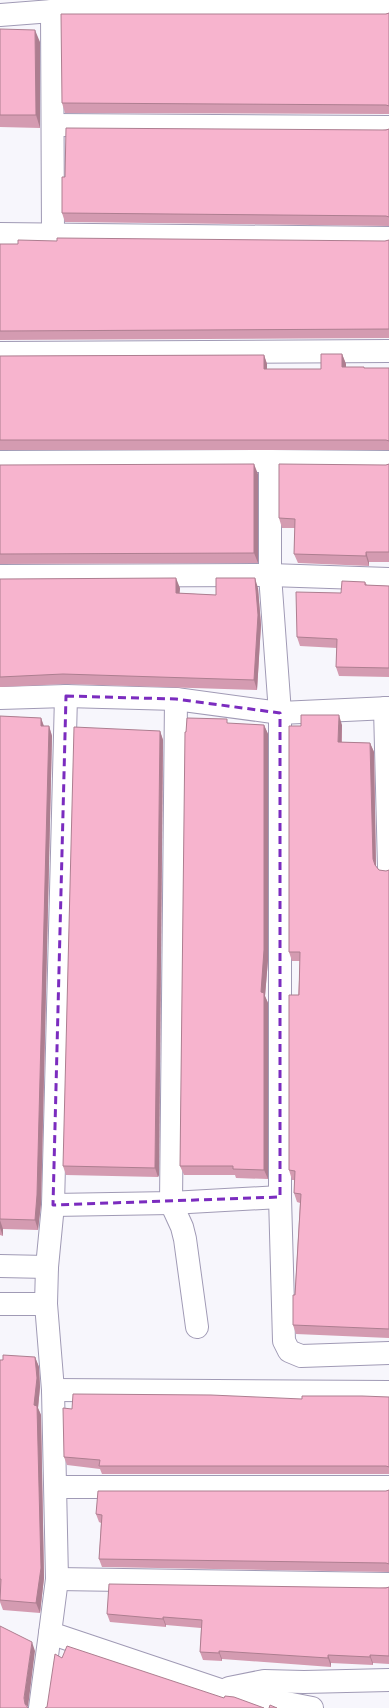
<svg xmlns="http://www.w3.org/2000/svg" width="389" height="1708" font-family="'PT Sans Narrow',sans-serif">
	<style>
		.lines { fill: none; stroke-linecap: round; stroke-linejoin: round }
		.minor-casing { stroke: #a09ab5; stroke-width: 24 }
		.minor { stroke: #fff; stroke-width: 22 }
		.wall { fill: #d49bb1 }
		.shaded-wall { fill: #ad7e90 }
		.building { fill: #f7b4ce; stroke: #ad7e90 }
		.marked { fill: none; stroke: #7b2cbf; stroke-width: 3; stroke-dasharray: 8 5; stroke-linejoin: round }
	</style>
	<rect width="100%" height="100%" fill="#f7f6fc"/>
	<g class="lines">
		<g class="minor-casing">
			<g id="minor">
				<path d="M52 11 53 235"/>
				<path d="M0 15 52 11H389"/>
				<path d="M53 125 389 127"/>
				<path d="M0 234 389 238"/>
				<path d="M0 353 389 351"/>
				<path d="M270 461V575L280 713V1197L284 1341 289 1351 301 1356 389 1353"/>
				<path d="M0 462 270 461 389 462"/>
				<path d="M0 576 270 575 389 579"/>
				<path d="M66 696 53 1205 47 1267 46 1304 53 1390 57 1579 50 1633 220 1690 312 1708"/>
				<path d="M0 698 66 696 176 699 280 713 389 708"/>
				<path d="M176 699 171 1203 182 1227 185 1239 197 1327"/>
				<path d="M385 708 389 868"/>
				<path d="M53 1205 171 1203 280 1197"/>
				<path d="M0 1266 47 1267"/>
				<path d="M0 1304H46"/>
				<path d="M53 1390 389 1392"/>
				<path d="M56 1487H389"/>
				<path d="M57 1579 389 1584"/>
				<path d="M229 1688 264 1681 304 1682 389 1680"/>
				<path d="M40 1708 50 1633"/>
			</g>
		</g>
		<use href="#minor" class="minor"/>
	</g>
	<g class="wall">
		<path d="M389 13V114L65 113 62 103Z"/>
		<path d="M0 29 40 42V128L0 127Z"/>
		<path d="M389 129V226L65 222 62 213 65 177Z"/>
		<path d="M389 240V338L0 340V244H18L57 241H385Z"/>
		<path d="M342 354 346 364V367L365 368H389V450H0V356L264 355 267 364V369H321Z"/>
		<path d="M389 464V562H369V566L298 563 294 554 295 528H282L279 518 386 465Z"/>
		<path d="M0 465 258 474V563L0 564Z"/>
		<path d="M0 579 180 588 179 593 216 595 258 588 261 625 257 690 66 684 0 687Z"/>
		<path d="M365 582 367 585 389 586V677L339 676 336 667 337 648 300 646 297 637 341 593Z"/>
		<path d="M0 716 41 718 44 726H49L52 736 41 1204 38 1230 3 1229V1236L0 1235Z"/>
		<path d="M229 724 264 725 268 734V960L265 996 268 1003V1179L236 1178 235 1175H184L180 1166 186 732Z"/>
		<path d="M342 725V742L370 743 374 752 376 867 379 870 386 871 389 870V1338L296 1334 293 1325 300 1203 297 1202 294 1193 295 1180H292L289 1170 300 961H292L289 952 301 726Z"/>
		<path d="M160 731 163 740 159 1175 158 1177 66 1175 63 1166Z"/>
		<path d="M35 1357 39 1367 40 1387 38 1408 41 1415 44 1578 40 1613 3 1610 0 1602V1360Z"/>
		<path d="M389 1397V1474H102L100 1469 67 1465 64 1457 72 1409 302 1399Z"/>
		<path d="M389 1490V1572L102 1567 99 1559 101 1523 99 1522 96 1514 386 1491Z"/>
		<path d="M389 1587V1664L373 1663V1665L331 1663V1667L222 1659V1661L203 1660 200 1652 201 1628 166 1625V1627L110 1622 107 1614Z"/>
	</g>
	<g class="shaded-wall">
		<path d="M35 30 40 42V128L36 115Z"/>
		<path d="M342 354 346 364V376L342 367Z"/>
		<path d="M264 355 267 364V378L264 369Z"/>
		<path d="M254 464 258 474V563L254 553Z"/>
		<path d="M366 552 369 562V566L366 556Z"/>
		<path d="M176 578 180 588 179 602 176 593Z"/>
		<path d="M255 578 258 588 261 625 257 690 254 680Z"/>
		<path d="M339 715 342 725 341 751 338 742Z"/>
		<path d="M41 718 44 727 41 726Z"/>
		<path d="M264 725 268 734V960L265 996 268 1003V1179L264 1170 261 992Z"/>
		<path d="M49 726 52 736 41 1204 38 1230 35 1220Z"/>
		<path d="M160 731 163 740 159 1175 158 1177 155 1168Z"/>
		<path d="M370 743 374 752 376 868 378 874 373 859Z"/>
		<path d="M0 1220 3 1229V1236L0 1228Z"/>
		<path d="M35 1357 39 1367 40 1387 38 1408 41 1415 44 1578 40 1613 36 1603 34 1405Z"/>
		<path d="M163 1617 166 1625V1627L163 1619Z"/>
		<path d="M32 1642 35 1651 28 1707 25 1704 24 1698Z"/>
		<path d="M219 1651 222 1659V1661L219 1653Z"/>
		<path d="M328 1655 331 1663V1667L328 1658Z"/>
		<path d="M370 1655 373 1663V1665L370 1657Z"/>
	</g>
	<g class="building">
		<path d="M389 13V106L386 105 62 103 61 14H386Z"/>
		<path d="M0 29 35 30 36 115H0Z"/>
		<path d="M66 128 386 130 389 129V217L386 216 62 213V177H65Z"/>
		<path d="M57 238 385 241 389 240V329L0 331V244H18V240L57 241Z"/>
		<path d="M321 354H342V367H364V368H389V441L386 440H0V356L264 355V369H321Z"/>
		<path d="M254 464V553L0 554V465Z"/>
		<path d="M279 464 386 465 389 464V552H366V556L294 554 295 519 279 518Z"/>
		<path d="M176 578V593L216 595V578H255L258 615 254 680 63 674 0 677V579Z"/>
		<path d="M342 581 365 582V585L389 586V668L336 667 337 639 297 637 296 592 341 593Z"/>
		<path d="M301 715H339L338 742 370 743 373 859 375 865 379 870 386 871 389 870V1329L293 1325V1295H295L301 1194 294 1193 295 1171 289 1170V995H299L300 952H289V726H301Z"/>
		<path d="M0 716 41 718V726H49L37 1195 35 1220 0 1219Z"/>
		<path d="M187 718 227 719V723L264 725V950L261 992 264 993V1170L233 1169V1166H180L185 732H186Z"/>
		<path d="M74 727 160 731 155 1166V1168L63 1166Z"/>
		<path d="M3 1355 35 1357 37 1378 34 1405 37 1406 41 1568 36 1603 0 1600 1 1579H0V1360H3Z"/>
		<path d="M73 1394 211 1395 302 1399V1396H362L389 1397V1467L386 1466H99L100 1460 64 1457 63 1408 72 1409Z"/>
		<path d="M389 1490V1564L386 1563 99 1559 102 1515 96 1514 98 1491H386Z"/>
		<path d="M109 1584 386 1588 389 1587V1656L370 1655V1657L328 1655V1658L219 1651V1653L200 1652 202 1620 163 1617V1619L107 1614Z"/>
		<path d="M0 1626 32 1642 24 1698 25 1704 28 1708H0Z"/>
		<path d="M67 1646 224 1698 225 1696 234 1697 264 1708H45L47 1707 55 1654 62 1658Z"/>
		<path d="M270 1705 277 1708H269Z"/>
	</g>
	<path class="marked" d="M66 696 176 699 280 713V1197L53 1205Z"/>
</svg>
